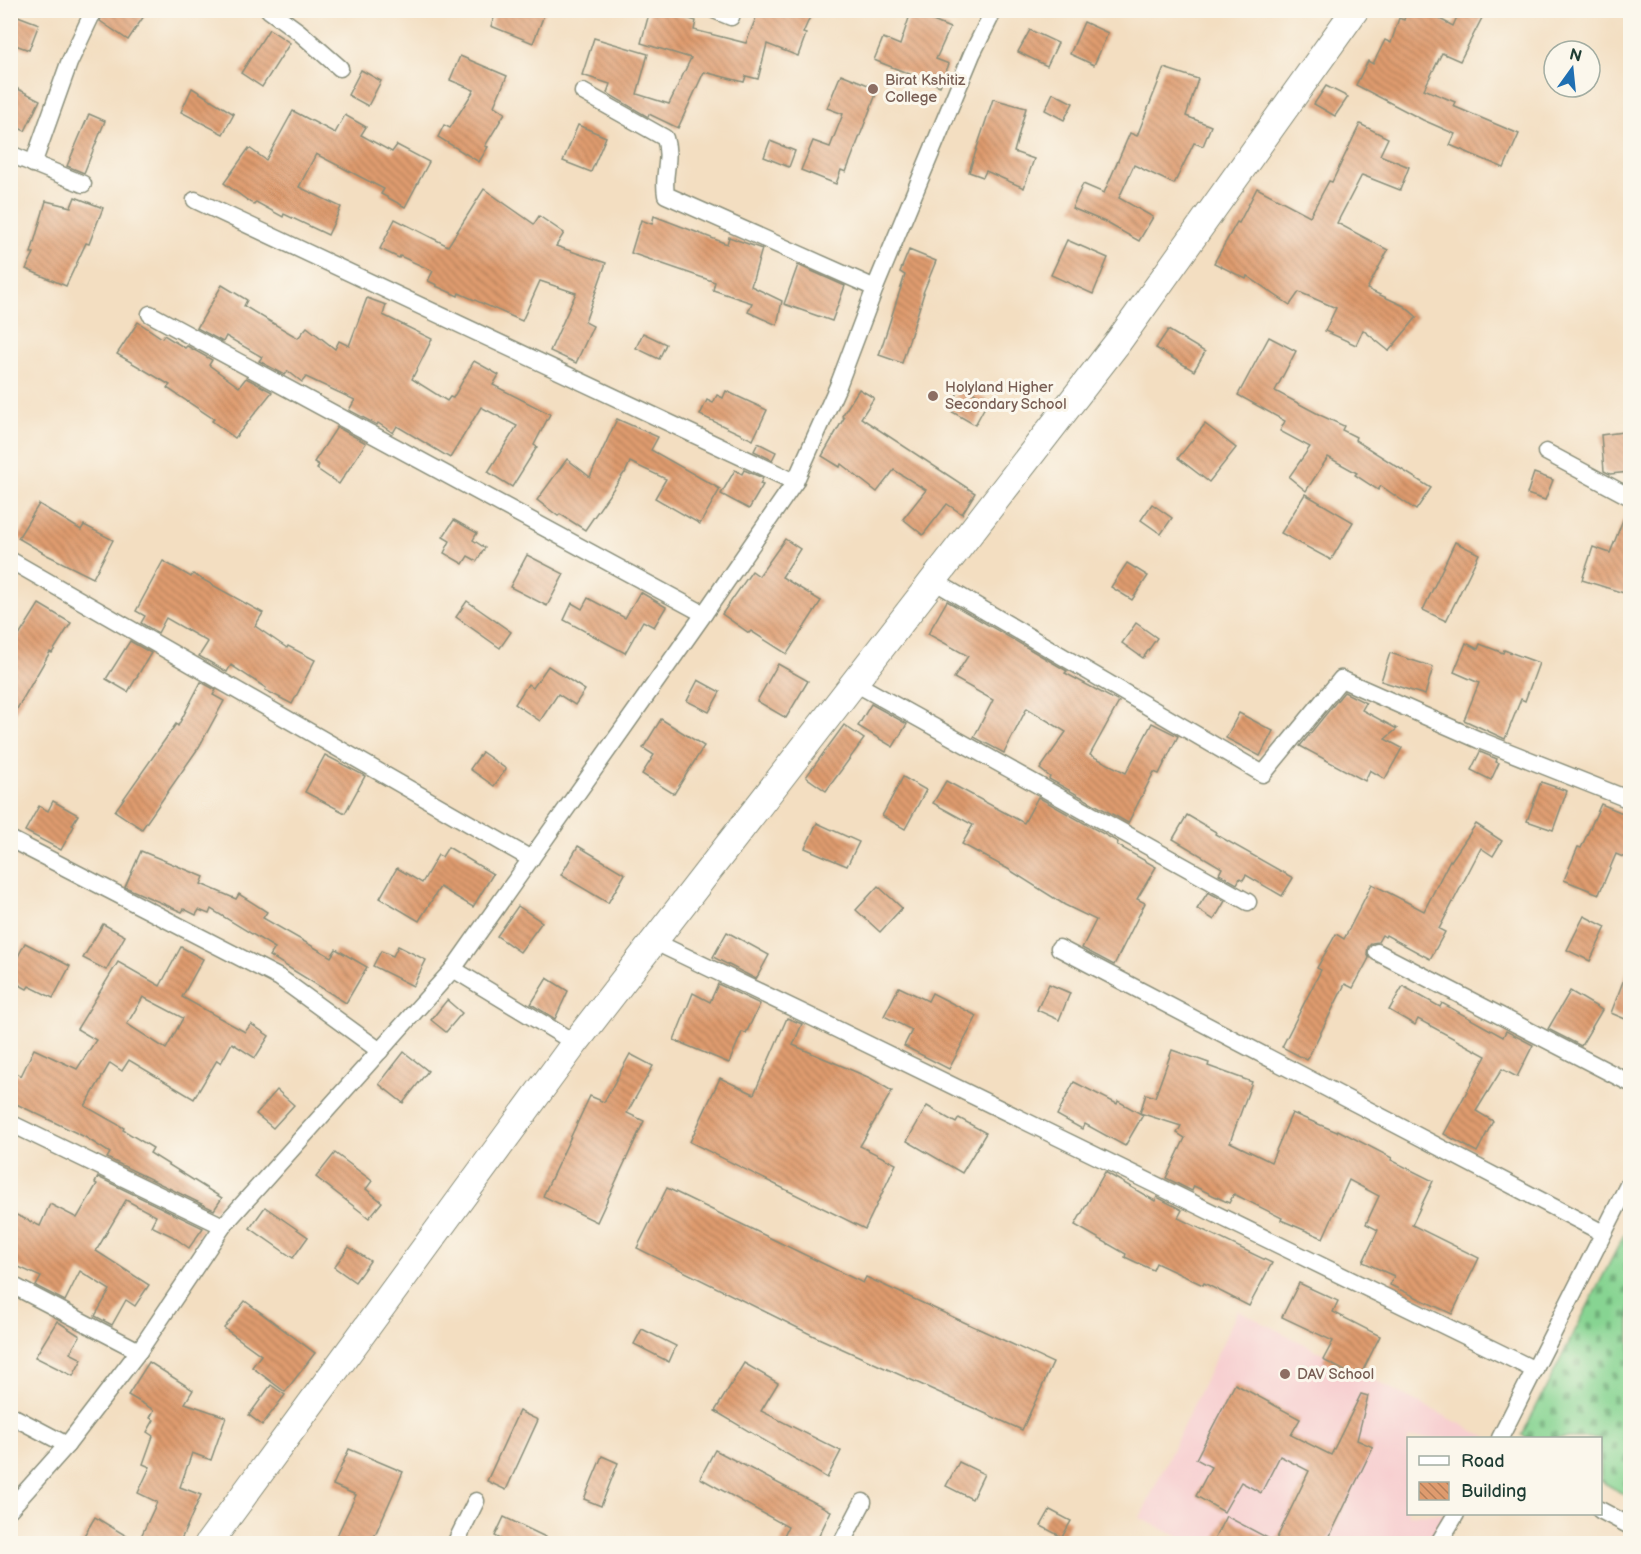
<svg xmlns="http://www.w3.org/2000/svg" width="1641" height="1554" font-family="'Balsamiq Sans',sans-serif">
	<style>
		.built { fill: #f7cfd0 }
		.cemetery { fill: url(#cemetery-stones); stroke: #538863; stroke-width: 1.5 }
		.building { fill: url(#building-back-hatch); fill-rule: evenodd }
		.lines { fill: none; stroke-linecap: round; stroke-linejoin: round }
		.street-casing { stroke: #898e7a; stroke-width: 19 }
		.primary-casing { stroke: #898e7a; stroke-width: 29 }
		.street { stroke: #fff; stroke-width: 16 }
		.primary { stroke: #fff; stroke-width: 27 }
		.education-dot { fill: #8d6e63; stroke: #fbf7ec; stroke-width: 2 }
		.labels { text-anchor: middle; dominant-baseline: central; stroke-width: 6; stroke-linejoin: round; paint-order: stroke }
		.education-label { font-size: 15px; fill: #785e54; stroke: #fbf7ec; text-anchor: start }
	</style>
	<defs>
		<pattern id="cemetery-stones" width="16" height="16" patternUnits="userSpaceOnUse" patternTransform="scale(1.5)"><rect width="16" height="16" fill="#87d492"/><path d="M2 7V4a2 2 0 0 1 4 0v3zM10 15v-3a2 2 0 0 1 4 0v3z" fill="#6ead78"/></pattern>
		<pattern id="building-back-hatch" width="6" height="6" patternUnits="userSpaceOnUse" patternTransform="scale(1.5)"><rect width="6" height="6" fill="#df9b6e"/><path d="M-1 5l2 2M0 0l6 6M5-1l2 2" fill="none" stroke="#b4805b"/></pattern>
	</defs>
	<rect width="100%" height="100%" fill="#fbf7ec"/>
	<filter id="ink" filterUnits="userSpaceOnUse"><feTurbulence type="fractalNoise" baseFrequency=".0167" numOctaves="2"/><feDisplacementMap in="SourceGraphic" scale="12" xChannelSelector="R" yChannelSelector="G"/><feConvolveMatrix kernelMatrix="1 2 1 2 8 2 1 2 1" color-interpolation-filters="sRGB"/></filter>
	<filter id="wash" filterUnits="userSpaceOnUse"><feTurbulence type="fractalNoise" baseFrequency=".008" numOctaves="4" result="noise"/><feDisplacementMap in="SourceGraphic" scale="24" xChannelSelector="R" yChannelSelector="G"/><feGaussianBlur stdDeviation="1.35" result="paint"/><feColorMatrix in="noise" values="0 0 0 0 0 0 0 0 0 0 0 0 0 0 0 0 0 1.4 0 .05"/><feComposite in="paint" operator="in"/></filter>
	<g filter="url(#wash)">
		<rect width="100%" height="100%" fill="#f3dec1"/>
		<path class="built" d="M1238 1310 1488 1438H1408V1514H1452L1434 1543H1191L1140 1518Z"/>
		<path class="cemetery" d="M1630 1223V1498L1601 1481 1600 1438H1528L1522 1435Z"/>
		<g id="blocks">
			<g class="building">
				<path d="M104 10H148L128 40 100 21Z"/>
				<path d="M497 10H546L533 43 491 26Z"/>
				<path d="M650 10H660L696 21 694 30 746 43 759 10H813L803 33 806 34 798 56 767 44 758 79 746 76 744 82 704 72 678 128 649 114 648 117 607 93 610 84 582 75 594 38 648 54 637 94 669 104 691 58 641 43Z"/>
				<path d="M1407 10H1417L1434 16 1453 26 1460 10H1486L1460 61 1442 53 1424 89 1455 102 1453 106 1519 134 1504 168 1450 145 1455 134 1423 120 1356 85 1368 61 1373 64 1385 40 1391 43 1399 18 1404 20Z"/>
				<path d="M911 12 950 28 936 59 949 64 940 86 874 60 883 38 900 45Z"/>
				<path d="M10 13 39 24 29 50 10 43Z"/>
				<path d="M1084 22 1108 33 1094 65 1070 54Z"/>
				<path d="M269 29 290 43 262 87 241 73Z"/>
				<path d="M1030 30 1058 43 1047 66 1018 52Z"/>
				<path d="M460 56 507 76 494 106 505 113 485 146 488 147 479 162 438 137 444 125 450 128 474 90 450 80Z"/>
				<path d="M1164 68 1198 79 1186 116 1211 126 1203 146 1194 143 1174 184 1134 165 1119 198 1153 217 1139 241 1105 222 1072 208 1083 184 1104 193 1130 133 1137 136Z"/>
				<path d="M361 70 381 81 368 106 348 95Z"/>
				<path d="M841 74 878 89 846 172 841 170 836 184 801 170 813 141 830 147 843 114 827 108Z"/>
				<path d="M10 85 40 100 25 131 10 124Z"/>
				<path d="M1326 86 1348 97 1335 116 1314 104Z"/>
				<path d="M192 88 234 114 223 134 181 112Z"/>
				<path d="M1053 93 1073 103 1064 120 1045 110Z"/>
				<path d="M993 99 1026 108 1014 152 1034 159 1024 188 986 171 983 177 969 172Z"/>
				<path d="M293 111 335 133 345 115 366 127 361 135 392 152 397 145 429 162 405 207 381 194 384 189 316 154 299 187 341 207 328 235 284 214 283 217 256 202 254 205 224 183 249 148 266 160Z"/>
				<path d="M89 114 105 121 84 173 67 166Z"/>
				<path d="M1360 124 1388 138 1380 155 1409 167 1400 190 1362 175 1337 223 1388 250 1367 289 1404 306 1417 317 1389 351 1363 330 1356 345 1325 331 1336 308 1299 292 1290 305 1247 276 1246 279 1214 263 1237 222 1239 223 1257 188 1310 216 1329 181 1332 182Z"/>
				<path d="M578 125 606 137 591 172 563 161Z"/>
				<path d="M770 141 795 151 789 167 764 157Z"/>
				<path d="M484 189 534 224 539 216 564 233 556 246 606 263 585 322 593 326 576 363 550 351 576 293 540 281 522 321 459 293 458 296 436 286 437 285 428 281 433 271 400 256 399 258 380 249 395 219 448 246Z"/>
				<path d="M75 197 103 208 89 244 86 243 66 286 26 269 34 253H31L46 201 71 207Z"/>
				<path d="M654 216 727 244 729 237 762 249 751 286 782 301 777 325 748 312 752 303 713 290 715 282 631 253 641 220 652 224Z"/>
				<path d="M1067 240 1108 258 1093 294 1051 275Z"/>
				<path d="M909 250 936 261 923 293H924L902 363 879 355 905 275 900 272Z"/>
				<path d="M798 265 845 286 832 321 784 304Z"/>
				<path d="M222 285 247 300 244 306 298 338 307 327 335 349 339 341 349 346 367 298 386 305 383 315 432 339 412 379 447 401 450 397 453 398 474 361 499 375 493 385 550 414 534 445 537 447 512 487 488 472 517 426 481 407 450 458 397 426 393 433 378 423 377 425 349 410 355 400 306 377 302 382 288 371 285 375 259 361 262 357 226 336 223 342 197 328Z"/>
				<path d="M138 322 162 338 164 335 185 348 187 346 212 360 209 365 239 387 246 378 272 392 235 438 212 421 214 419 167 388 170 385 117 354Z"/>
				<path d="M1168 330 1205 352 1194 371 1156 348Z"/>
				<path d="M643 333 666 344 659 359 636 348Z"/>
				<path d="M1269 337 1296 351 1275 391 1322 416 1344 426 1342 430 1356 437 1355 440 1431 488 1416 510 1381 486 1378 490 1355 475 1357 473 1328 457 1306 491 1289 477 1310 447 1280 431 1285 421 1238 395Z"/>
				<path d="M961 386 988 401 975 425 949 410Z"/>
				<path d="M859 389 874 398 861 418 975 493 962 514 947 504 923 535 903 519 926 490 894 470 877 492 841 464 840 467 822 456 844 418 842 416Z"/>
				<path d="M726 391 767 410 753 440 700 415 707 400 713 403 717 395 723 398Z"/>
				<path d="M617 419 658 437 651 450 720 489 700 524 655 498 666 479 630 462 625 473H624L585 530 560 514 558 516 537 500 567 459 590 477Z"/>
				<path d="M1205 424 1236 448 1209 482 1178 458Z"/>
				<path d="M337 427 366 443 339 484 317 469 319 465 314 462Z"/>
				<path d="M1630 431V472L1610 474 1604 471 1601 435Z"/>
				<path d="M758 443 776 452 772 460 754 451Z"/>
				<path d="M735 470 742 474 744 470 763 478 760 484 763 485 749 509 721 494Z"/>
				<path d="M1534 473 1553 480 1545 500 1527 494Z"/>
				<path d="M1305 494 1353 522 1331 560 1281 533Z"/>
				<path d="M39 504 81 530 84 525 113 540 93 578 47 555 18 538Z"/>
				<path d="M1152 504 1172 518 1161 534 1141 520Z"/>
				<path d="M1628 507H1630V595L1582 580 1593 547 1610 553Z"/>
				<path d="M454 520 477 533 473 540 485 548 477 561 468 556 463 564 444 553 450 541 443 537Z"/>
				<path d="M785 539 800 549 782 577 821 601 787 654 751 631 749 633 722 614 752 571 759 576Z"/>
				<path d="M1455 542 1479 554 1446 621 1423 610Z"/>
				<path d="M527 555 564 574 547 606 510 587Z"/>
				<path d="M163 561 191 577 193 574 263 613 255 626 287 648 288 646 315 660 292 704 265 690 266 688 231 665 227 672 199 656 208 642 166 618 158 633 141 623 145 616 136 611Z"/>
				<path d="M1127 563 1148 576 1132 600 1111 587Z"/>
				<path d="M640 592 666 607 654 627 643 621 625 653 564 620 572 603 582 609 588 598 625 618Z"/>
				<path d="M467 601 511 632 500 648 456 617Z"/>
				<path d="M947 601 1067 671 1065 673 1119 702 1090 755 1126 773 1152 723 1178 736 1159 774 1154 772 1128 823 1049 779 1050 777 1040 769 1066 732 1027 708 1004 753 974 737 993 700 954 678 968 656 928 634Z"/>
				<path d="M39 604 71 623 52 653 50 652 10 721V650Z"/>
				<path d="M1136 623 1157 638 1143 658 1122 643Z"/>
				<path d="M130 641 151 653 128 692 106 679Z"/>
				<path d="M1466 643 1478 649 1480 644 1503 653 1504 650 1539 663 1525 701 1521 699 1505 739 1464 720 1479 683 1454 672Z"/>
				<path d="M1390 653 1433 667 1425 695 1381 681Z"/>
				<path d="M778 664 808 681 786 718 757 701Z"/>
				<path d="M548 666 585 690 575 705 558 694 540 721 515 704 528 684 533 688Z"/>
				<path d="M698 680 720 692 709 712 687 701Z"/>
				<path d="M201 682 216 690 213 695 224 701 199 747 142 829 115 811 176 724 178 726Z"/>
				<path d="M1344 692 1366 703 1362 710 1397 729 1385 739 1402 748 1385 779 1370 770 1365 781 1300 746Z"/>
				<path d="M871 704 907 724 893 747 858 726Z"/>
				<path d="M1239 713 1273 731 1260 756 1226 738Z"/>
				<path d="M661 719 704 746 674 794 642 774 654 755 643 748Z"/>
				<path d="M844 725 864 739 826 791 806 777Z"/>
				<path d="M482 752 506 769 494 786 470 769Z"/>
				<path d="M1480 752 1497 759 1496 762 1499 763 1491 780 1471 770Z"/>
				<path d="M325 755 365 776 345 813 305 792Z"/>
				<path d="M903 777 926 790 905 829 882 816Z"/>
				<path d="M946 781 1024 823 1038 797 1118 842 1117 845 1156 867 1137 899 1145 903 1114 965 1082 948 1096 920 1065 905 1008 869 962 844 973 825 933 803Z"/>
				<path d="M1541 782 1567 791 1553 830 1527 821Z"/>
				<path d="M53 801 78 815 72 825 74 826 61 850 25 831 39 806 48 811Z"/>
				<path d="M1601 804 1630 816V860L1616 854 1599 894 1564 880 1578 847 1581 848Z"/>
				<path d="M1187 815 1216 832 1215 834 1293 878 1282 896 1246 875 1243 880 1240 878 1237 884 1219 874 1222 868 1173 839Z"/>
				<path d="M817 823 859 842 847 866 805 848Z"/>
				<path d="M1476 824 1502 841 1493 856 1481 848 1439 929 1445 932 1430 959 1386 935 1385 937 1382 935 1378 942 1372 943 1368 947 1367 953 1369 958 1353 988 1345 984 1307 1060 1282 1047 1321 970 1317 968 1336 934 1344 939 1372 884 1424 911 1450 860 1451 861Z"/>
				<path d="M578 846 625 874 608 903 561 875Z"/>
				<path d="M448 847 493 874 473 907 440 887 419 921 380 898 397 868 422 883 438 855 442 857Z"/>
				<path d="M141 851 204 877 201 884 236 899 239 894 267 912 263 918 331 957 336 949 367 967 346 1003 270 956 275 948 211 909 209 914 199 910 196 915 184 909 182 912 125 887Z"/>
				<path d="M878 886 902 908 880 932 856 910Z"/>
				<path d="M1208 892 1225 901 1214 920 1197 909Z"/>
				<path d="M518 906 542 922 520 952 497 936Z"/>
				<path d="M1584 916 1606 927 1590 961 1567 950Z"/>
				<path d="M103 924 125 936 106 970 83 958Z"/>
				<path d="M727 932 769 955 756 979 713 957Z"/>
				<path d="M25 943 70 966 53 998 29 986 27 989 10 980V972Z"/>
				<path d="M398 946 426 960 413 986 373 966 381 951 393 956Z"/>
				<path d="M181 947 203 959 182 997 245 1032 251 1024 269 1036 255 1058 232 1043 221 1063 217 1060 194 1099 129 1060 122 1071 110 1063 85 1106 124 1128 123 1130 153 1148 150 1153 222 1198 214 1210 107 1158 110 1153 85 1137 10 1101V1070L21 1076 34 1049 77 1069 96 1040 77 1029 118 962 160 986ZM143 997 183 1018 166 1049 127 1024Z"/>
				<path d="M1629 966H1630V1021L1611 1013Z"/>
				<path d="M547 978 568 991 555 1019 531 1004Z"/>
				<path d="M718 984 760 1004 746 1033 742 1032 729 1063 674 1040 693 993 710 1002Z"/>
				<path d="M1049 984 1070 993 1059 1020 1037 1010Z"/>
				<path d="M1403 986 1440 1007 1442 1003 1503 1037 1506 1031 1533 1045 1517 1077 1502 1069 1476 1111 1493 1121 1477 1152 1444 1134 1486 1056 1418 1019 1415 1025 1389 1010Z"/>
				<path d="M899 987 928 1001 932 993 977 1016 949 1069 904 1046 912 1030 884 1016Z"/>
				<path d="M1570 991 1602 1010 1581 1046 1548 1029Z"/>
				<path d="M447 1000 462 1013 446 1032 431 1020Z"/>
				<path d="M787 1018 802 1024 793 1045 870 1078 892 1091 860 1146 896 1164 865 1229 690 1142 720 1078 754 1094Z"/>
				<path d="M1172 1050 1209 1063 1208 1066 1252 1082 1230 1142 1271 1162 1292 1113 1337 1132 1338 1130 1392 1158 1391 1160 1433 1181 1412 1225 1479 1258 1452 1314 1390 1285 1394 1276 1363 1262 1378 1230 1366 1224 1379 1196 1349 1180 1323 1238 1281 1220 1282 1218 1234 1194 1229 1203 1194 1186 1192 1191 1166 1178 1185 1138 1177 1133 1181 1126 1140 1113 1146 1094 1155 1097Z"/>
				<path d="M404 1052 428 1071 403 1103 379 1084Z"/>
				<path d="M630 1054 653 1066 627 1113 644 1121 597 1222 543 1196 590 1096 604 1102Z"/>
				<path d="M1074 1082 1117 1104 1118 1101 1143 1115 1125 1146 1085 1124 1082 1129 1057 1115Z"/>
				<path d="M277 1090 294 1105 273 1128 256 1114Z"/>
				<path d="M927 1106 956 1123 959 1118 986 1133 962 1173 907 1141Z"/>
				<path d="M335 1153 372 1181 366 1189 382 1202 369 1218 316 1177Z"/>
				<path d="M1105 1172 1155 1201 1157 1197 1182 1210 1178 1218 1272 1263 1249 1306 1204 1283 1203 1285 1156 1263 1153 1270 1125 1257 1126 1254 1075 1225Z"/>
				<path d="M98 1177 203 1228 189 1248 172 1236 151 1226 156 1216 126 1200 96 1251 149 1285 135 1306 126 1300 112 1325 95 1316 110 1290 80 1271 65 1301 36 1286 41 1277 10 1263V1212L40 1226 50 1204 77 1218 97 1184 95 1183Z"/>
				<path d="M667 1188 863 1283 866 1277 1053 1363 1022 1430 814 1336 637 1248Z"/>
				<path d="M265 1207 308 1237 293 1258 250 1228Z"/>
				<path d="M349 1247 370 1261 355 1282 334 1267Z"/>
				<path d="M1299 1283 1338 1301 1333 1312 1380 1336 1359 1378 1323 1360 1333 1341 1282 1317Z"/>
				<path d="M245 1301 315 1353 285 1392 252 1367 261 1355 224 1328Z"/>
				<path d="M57 1321 80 1336 70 1353 82 1359 73 1376 35 1357Z"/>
				<path d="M642 1329 676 1346 669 1362 634 1344Z"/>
				<path d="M149 1362 193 1390 185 1403 226 1417 211 1460 192 1453 180 1487 201 1495 179 1544H79L95 1517 138 1543 157 1502 138 1493 150 1467 143 1464 153 1436 147 1432 154 1420 150 1418 154 1410 128 1395Z"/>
				<path d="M744 1363 778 1383 761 1411 841 1451 827 1478 715 1411Z"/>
				<path d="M1235 1384 1300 1419 1291 1435 1331 1455 1361 1394 1368 1396 1357 1440 1373 1447 1326 1544H1212L1226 1516 1275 1542 1309 1471 1280 1456 1261 1493 1241 1482 1224 1512 1196 1496 1211 1467 1196 1459Z"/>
				<path d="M271 1385 285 1395 262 1425 249 1415Z"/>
				<path d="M519 1411 538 1420 506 1490 487 1481Z"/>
				<path d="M349 1449 403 1472 371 1544H333L356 1495 333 1485Z"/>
				<path d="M715 1450 831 1511 815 1544H780L788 1527 700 1478Z"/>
				<path d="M602 1456 618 1463 601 1506 584 1499Z"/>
				<path d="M959 1462 984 1474 972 1499 946 1486Z"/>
				<path d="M1050 1510 1071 1521 1062 1537 1041 1526Z"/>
				<path d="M504 1517 560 1544H510L495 1536Z"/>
			</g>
		</g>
	</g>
	<g filter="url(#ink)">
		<use href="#blocks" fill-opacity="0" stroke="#898e7a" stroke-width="1.5"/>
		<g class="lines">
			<g class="street-casing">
				<g id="street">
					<path d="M269 10 299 32 340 68"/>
					<path d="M714 10 731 17 733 10"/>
					<path d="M583 92 665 138C672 161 662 173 666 195L875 288"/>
					<path d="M10 154 83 184"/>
					<path d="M33 164 69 63 94 10"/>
					<path d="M195 200 795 482"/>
					<path d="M150 314 704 614"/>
					<path d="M1546 452 1630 497"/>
					<path d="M10 560 531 859"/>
					<path d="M934 581 1263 774 1341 679 1479 740 1630 800"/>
					<path d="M855 683 1248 902"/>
					<path d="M10 839 280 978 380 1051"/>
					<path d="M653 941 822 1022 1535 1370"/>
					<path d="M1059 948 1603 1233"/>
					<path d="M1377 952 1630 1083"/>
					<path d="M453 969 575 1043"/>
					<path d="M10 1123 223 1226"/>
					<path d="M10 1284 139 1351"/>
					<path d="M10 1415 67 1445"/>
					<path d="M1500 1438 1630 1181"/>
					<path d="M10 1509 67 1445 139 1351 223 1226 453 969 704 614 795 482 838 386 875 288 972 54 994 10"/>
					<path d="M1600 1510 1630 1526"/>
					<path d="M455 1544 476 1501"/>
					<path d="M841 1544 863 1502"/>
					<path d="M1438 1544 1456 1514"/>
				</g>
			</g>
			<g class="primary-casing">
				<path id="primary" d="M208 1544 575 1043 1118 342 1355 10"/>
			</g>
			<use href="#street" class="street"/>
			<use href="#primary" class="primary"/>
		</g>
	</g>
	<g class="education-dot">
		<circle cx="873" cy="89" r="6"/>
		<circle cx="933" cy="396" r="6"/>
		<circle cx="1285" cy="1374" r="6"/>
	</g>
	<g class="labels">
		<g class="education-label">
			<text x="885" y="80">Birat Kshitiz<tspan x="885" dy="17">College</tspan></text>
			<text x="945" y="387">Holyland Higher<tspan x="945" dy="17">Secondary School</tspan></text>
			<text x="1297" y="1374">DAV School</text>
		</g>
	</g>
	<rect width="1641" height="1554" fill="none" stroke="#fbf7ec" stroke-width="36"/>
	<rect x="1407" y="1437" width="195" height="78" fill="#fbf7ec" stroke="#a3ada2" stroke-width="1.5"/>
	<rect x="1419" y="1456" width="30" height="9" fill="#ffffff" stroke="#a3ada2" stroke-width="1.5"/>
	<text x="1461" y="1467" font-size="18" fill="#1f3d34">Road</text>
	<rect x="1419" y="1482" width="30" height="18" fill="url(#building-back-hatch)" stroke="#a3ada2" stroke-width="1.5"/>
	<text x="1461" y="1497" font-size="18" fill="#1f3d34">Building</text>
	<g transform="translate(1572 69) rotate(15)"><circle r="28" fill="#fbf7ec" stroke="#a3ada2" stroke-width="1.5"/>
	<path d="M0-4.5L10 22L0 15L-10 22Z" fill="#1f6fb2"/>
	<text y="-9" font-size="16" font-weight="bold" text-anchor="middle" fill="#1f3d34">N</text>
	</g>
</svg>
